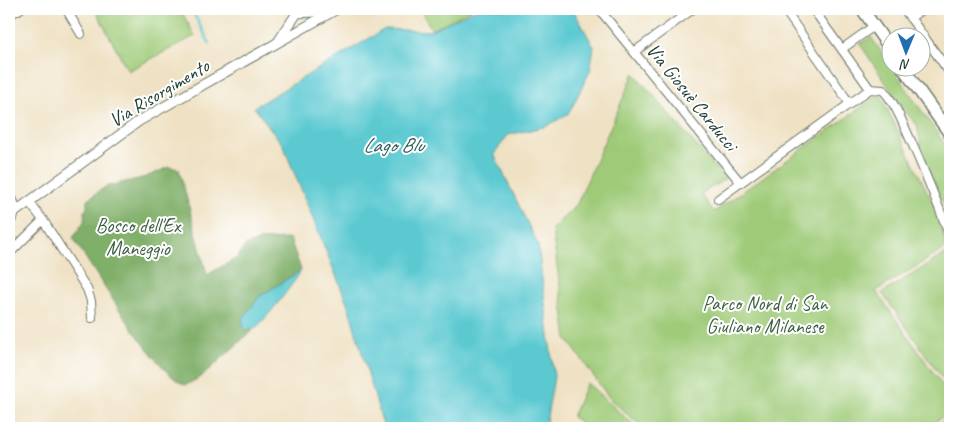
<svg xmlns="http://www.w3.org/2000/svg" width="959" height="437" font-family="Caveat,sans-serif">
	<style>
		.green { fill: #9fcb78; stroke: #5f8456 }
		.forest { fill: #7faf68; stroke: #4f764e }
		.water { fill: #5cc9d1; stroke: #3e8382 }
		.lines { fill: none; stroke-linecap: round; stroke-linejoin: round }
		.stream { stroke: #5cc9d1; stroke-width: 2.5 }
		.minor-casing { stroke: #687666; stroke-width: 10 }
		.tertiary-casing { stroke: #687666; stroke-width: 11 }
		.primary-casing { stroke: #687666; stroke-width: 14 }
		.minor { stroke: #fff; stroke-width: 8 }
		.tertiary { stroke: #fff; stroke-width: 9 }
		.primary { stroke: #fff; stroke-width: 11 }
		.labels { text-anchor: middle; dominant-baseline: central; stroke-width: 4; stroke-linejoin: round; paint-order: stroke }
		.street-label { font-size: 20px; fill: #1f3d34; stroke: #fff }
		.park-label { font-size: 20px; fill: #3f6045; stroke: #fff }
		.water-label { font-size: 21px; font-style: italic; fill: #2e605b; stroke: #fff }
	</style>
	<rect width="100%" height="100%" fill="#fff"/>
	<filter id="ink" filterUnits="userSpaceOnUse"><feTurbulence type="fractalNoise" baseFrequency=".02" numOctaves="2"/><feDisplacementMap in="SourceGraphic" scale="10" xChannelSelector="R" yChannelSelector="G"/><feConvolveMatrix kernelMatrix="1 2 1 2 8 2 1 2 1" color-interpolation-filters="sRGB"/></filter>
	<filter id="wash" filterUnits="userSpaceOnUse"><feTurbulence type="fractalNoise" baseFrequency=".0096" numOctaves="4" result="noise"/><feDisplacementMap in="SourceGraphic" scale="20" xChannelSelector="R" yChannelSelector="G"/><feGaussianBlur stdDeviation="1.12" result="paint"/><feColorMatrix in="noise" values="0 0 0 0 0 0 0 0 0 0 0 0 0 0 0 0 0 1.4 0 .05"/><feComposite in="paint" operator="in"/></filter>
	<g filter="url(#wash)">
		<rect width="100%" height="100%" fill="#efe1c3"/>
		<g class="green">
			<path d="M95 9H180L195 36 128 71Z"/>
			<path d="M420 9H472L432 30Z"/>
			<path d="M871 37 950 152V218L924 161 917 125 904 110 860 44Z"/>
			<path d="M634 73 725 179 701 194 714 212 880 94 939 216 946 248 876 291 950 396V411L927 428H643L610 399 567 339 552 229 577 204Z"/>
			<path d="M945 254 950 262V389L882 293Z"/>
			<path d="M587 383 637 428H589L572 417Z"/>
			<path d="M950 416V428H934Z"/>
		</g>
		<path class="forest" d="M169 167 179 169 207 275 237 258 245 246 260 240 290 239 301 270 259 297 242 320 245 329H254L201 377 186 385C159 379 91 265 73 238L85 220 84 212 87 207V200L105 187 146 177Z"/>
		<g class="water">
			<path d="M477 9H567L575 13 594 47 590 71 569 113 547 126 508 135 494 154 538 245 554 377 545 428H384L348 305 283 145 254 107 385 29 429 31Z"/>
			<path d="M301 270C298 278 261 327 253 329 251 330 248 329 245 330L242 320 259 297Z"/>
		</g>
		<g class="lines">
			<path class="stream" d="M191 9 210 44"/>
		</g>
	</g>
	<g filter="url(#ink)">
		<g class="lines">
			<g class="minor-casing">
				<g id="minor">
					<path d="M66 9 81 34"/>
					<path d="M599 9 740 182"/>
					<path d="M784 9 850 104"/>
					<path d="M904 9 950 73"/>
					<path d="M9 15 20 9"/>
					<path d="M910 18 923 9"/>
					<path d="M842 49 874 26"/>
					<path d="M634 52 693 9"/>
					<path d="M870 89 883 90C896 104 903 124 911 141 925 173 939 205 950 238"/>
					<path d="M718 199 870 89 813 9"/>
					<path d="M29 202 43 220 87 289 91 301 92 318"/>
					<path d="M9 254 43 220"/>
				</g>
			</g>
			<g class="tertiary-casing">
				<g id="tertiary">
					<path d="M278 42 297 13 331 11"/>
					<path d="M9 195C16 204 17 213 9 222"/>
					<path d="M15 212 139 121 337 9"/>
				</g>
			</g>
			<g class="primary-casing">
				<g id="primary">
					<path d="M862 9 892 51"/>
					<path d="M903 68 950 134"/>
				</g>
			</g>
			<use href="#minor" class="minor"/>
			<use href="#tertiary" class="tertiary"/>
			<use href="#primary" class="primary"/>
		</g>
	</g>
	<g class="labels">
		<g class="street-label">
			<text transform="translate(159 93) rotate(-31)">Via Risorgimento</text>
			<text transform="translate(692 97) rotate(51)">Via Giosuè Carducci</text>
		</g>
		<g class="park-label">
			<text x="138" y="225">Bosco dell'Ex<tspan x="138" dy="23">Maneggio</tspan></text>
			<text x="765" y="303">Parco Nord di San<tspan x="765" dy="23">Giuliano Milanese</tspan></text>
		</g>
		<g class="water-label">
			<text x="393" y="145">Lago Blu</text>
		</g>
	</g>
	<rect width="959" height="437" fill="none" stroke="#fff" stroke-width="30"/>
	<g transform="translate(906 52) rotate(181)"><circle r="24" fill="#ffffff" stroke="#a5b1ae"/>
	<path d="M0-4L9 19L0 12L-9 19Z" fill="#1f6fb2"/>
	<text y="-8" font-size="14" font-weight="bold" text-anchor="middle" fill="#1f3d34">N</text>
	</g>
</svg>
